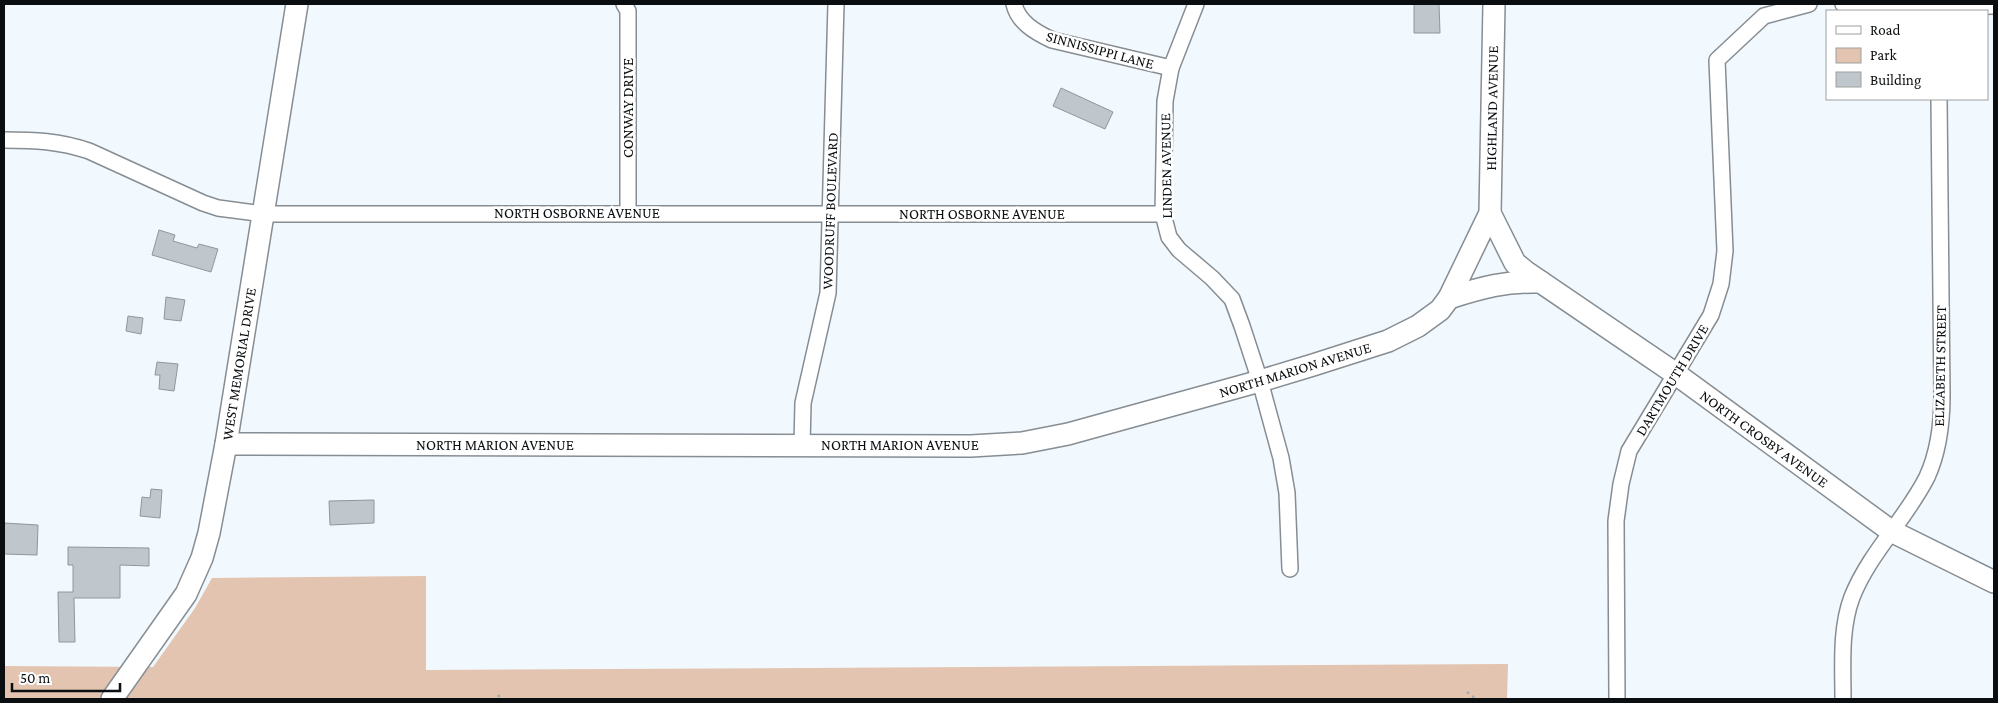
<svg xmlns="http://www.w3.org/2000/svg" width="1998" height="703" font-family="'Crimson Pro',serif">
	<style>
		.green { fill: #e3c4b0 }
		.building { fill: #bfc7cd; stroke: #8f969c }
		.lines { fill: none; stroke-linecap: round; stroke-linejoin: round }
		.street-casing { stroke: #868d93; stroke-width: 18 }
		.secondary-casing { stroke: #868d93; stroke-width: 24 }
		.path { stroke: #a5abaf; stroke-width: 2.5; stroke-dasharray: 2.5 4; stroke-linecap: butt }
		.street { stroke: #fff; stroke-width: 15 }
		.secondary { stroke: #fff; stroke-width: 21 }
		.labels { text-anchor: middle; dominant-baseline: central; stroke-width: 5; stroke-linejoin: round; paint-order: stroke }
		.street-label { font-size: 15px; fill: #0b0e10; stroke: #fff }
	</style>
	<rect width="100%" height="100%" fill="#f2f9fe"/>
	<path class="green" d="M426 576V670L1508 664 1507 699H4V666L153 667 195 608 212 578Z"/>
	<g class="building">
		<path d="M1414 4H1439L1440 33H1414Z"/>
		<path d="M1061 88 1113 112 1105 129 1053 106Z"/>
		<path d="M159 230 175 235 173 241 197 248 199 244 218 249 211 272 152 255Z"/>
		<path d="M166 297 185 300 181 321 164 319Z"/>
		<path d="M128 316 143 318 141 334 126 331Z"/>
		<path d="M157 362 178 364 174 391 159 389 160 375H155Z"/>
		<path d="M151 489 162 490 160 518 140 516 142 497 150 498Z"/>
		<path d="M374 500V523L330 525 329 501Z"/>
		<path d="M4 523 38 525 37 555 4 554Z"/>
		<path d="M68 547 149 548V566L120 565V598H74L75 642H59L58 592H73V565H68Z"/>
	</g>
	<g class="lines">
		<g class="street-casing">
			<g id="street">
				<path d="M624 4 628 11V213"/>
				<path d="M1014 4C1018 22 1035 32 1052 40L1171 68"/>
				<path d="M1196 4 1171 68 1165 101 1163 214 1169 237 1179 250 1212 278 1232 299 1242 326 1260 381 1281 458 1287 493 1290 569"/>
				<path d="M1843 4 1939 7 1994 6"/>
				<path d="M4 140C35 140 59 141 89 151L203 203 218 208 264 214H1163"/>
				<path d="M802 445 803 403 828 293 836 4"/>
				<path d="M1617 699 1616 521 1621 484 1629 451 1711 315 1721 284 1725 251 1717 60 1764 16 1809 4"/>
				<path d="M1843 699C1843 665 1840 629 1852 597 1870 552 1906 519 1927 477 1939 451 1942 423 1942 395L1939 99"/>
			</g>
		</g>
		<g class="secondary-casing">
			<g id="secondary">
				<path d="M1490 213 1515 263 1526 272 1676 374 1891 531 1994 582"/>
				<path d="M1449 298C1483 287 1506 281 1541 282"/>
				<path d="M226 444 971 446 1022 443 1068 434 1260 381 1313 365 1388 341 1418 326 1440 310 1449 298 1490 213 1494 4"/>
				<path d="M112 699 186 594 202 558 209 533 226 444 297 4"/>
			</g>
		</g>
		<g class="path">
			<path d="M1467 692 1476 699"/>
			<path d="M498 695 501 699"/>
		</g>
		<use href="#street" class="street"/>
		<use href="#secondary" class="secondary"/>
	</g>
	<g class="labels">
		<g class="street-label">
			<text transform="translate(1100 50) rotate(15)">SINNISSIPPI LANE</text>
			<text transform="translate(628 108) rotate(-90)">CONWAY DRIVE</text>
			<text transform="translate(1492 108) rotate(-89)">HIGHLAND AVENUE</text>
			<text transform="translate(1166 166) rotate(-91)">LINDEN AVENUE</text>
			<text transform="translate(830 211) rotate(-88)">WOODRUFF BOULEVARD</text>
			<text x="577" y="213">NORTH OSBORNE AVENUE</text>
			<text x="982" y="214">NORTH OSBORNE AVENUE</text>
			<text transform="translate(239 364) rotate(-81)">WEST MEMORIAL DRIVE</text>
			<text transform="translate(1940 366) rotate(-89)">ELIZABETH STREET</text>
			<text transform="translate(1295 370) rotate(-17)">NORTH MARION AVENUE</text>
			<text transform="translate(1672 380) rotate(-59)">DARTMOUTH DRIVE</text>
			<text transform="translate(1764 439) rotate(36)">NORTH CROSBY AVENUE</text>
			<text x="495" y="445">NORTH MARION AVENUE</text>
			<text x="900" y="445">NORTH MARION AVENUE</text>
		</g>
	</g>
	<rect width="1998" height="703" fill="none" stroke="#0b0e10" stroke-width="10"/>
	<rect x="1826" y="10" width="162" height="90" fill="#ffffff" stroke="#9d9f9f"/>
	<rect x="1836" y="26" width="25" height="8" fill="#ffffff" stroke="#9d9f9f"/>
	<text x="1870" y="35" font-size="15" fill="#0b0e10">Road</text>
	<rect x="1836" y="48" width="25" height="15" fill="#e3c4b0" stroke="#9d9f9f"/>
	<text x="1870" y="60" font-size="15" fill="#0b0e10">Park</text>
	<rect x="1836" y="72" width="25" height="15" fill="#bfc7cd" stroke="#9d9f9f"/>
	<text x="1870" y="85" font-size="15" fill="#0b0e10">Building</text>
	<path d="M12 683v8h108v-8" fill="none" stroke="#0b0e10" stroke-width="2.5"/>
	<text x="20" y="683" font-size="15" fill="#0b0e10" stroke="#ffffff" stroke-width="4" paint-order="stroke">50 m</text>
</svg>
